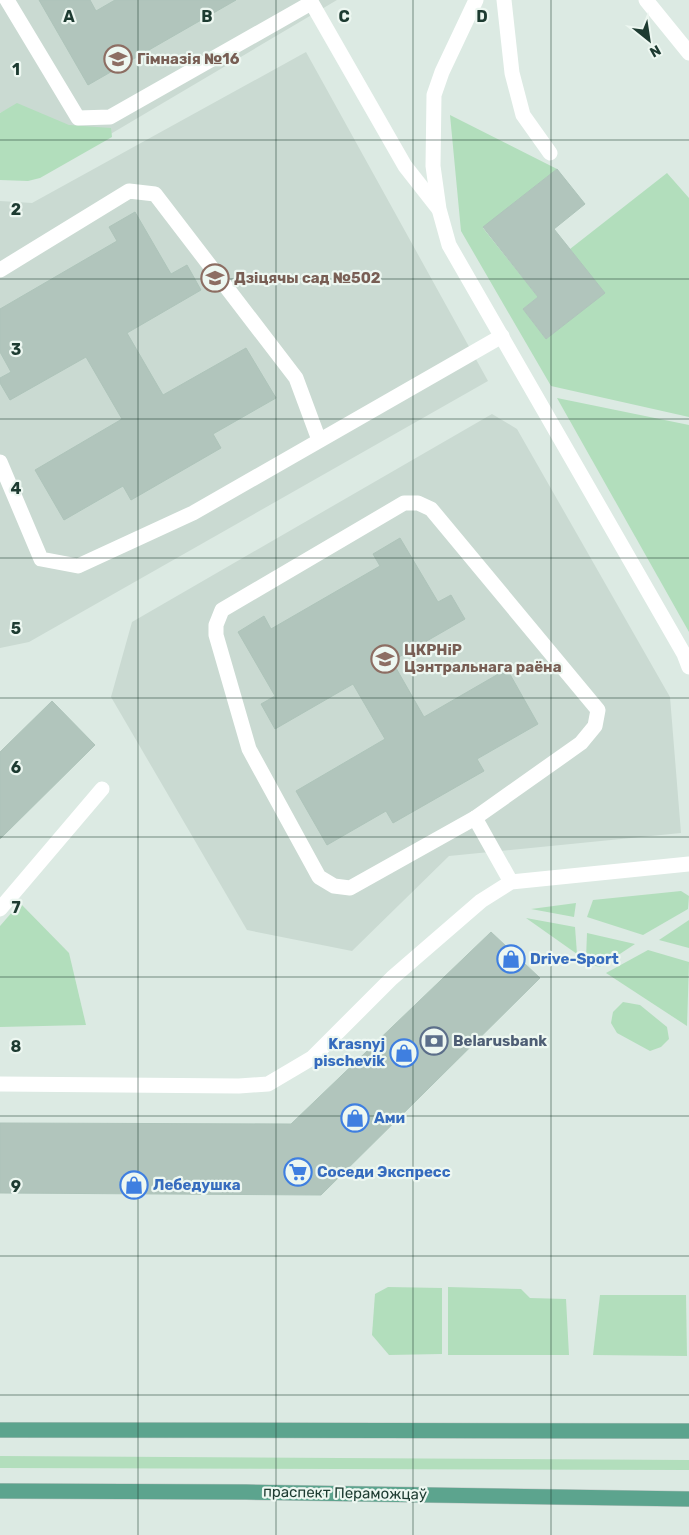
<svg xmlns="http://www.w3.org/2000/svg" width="689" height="1535" font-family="Rubik,sans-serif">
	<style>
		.built { fill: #cadad2 }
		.green { fill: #b2debc }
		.building { fill: #b1c5bc; stroke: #aec4ba }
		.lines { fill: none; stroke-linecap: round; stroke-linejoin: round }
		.primary-casing { stroke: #bbc4c1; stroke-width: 16 }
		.service { stroke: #fff; stroke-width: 15 }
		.primary { stroke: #5ca48e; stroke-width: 15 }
		.grid { fill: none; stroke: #1d3b31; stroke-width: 1; stroke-opacity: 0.55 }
		.labels { text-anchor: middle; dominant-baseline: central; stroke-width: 4.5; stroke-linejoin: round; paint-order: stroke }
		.education-label { font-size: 15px; font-weight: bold; fill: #785e54; stroke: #edf7f1; text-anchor: start }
		.shop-label { font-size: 15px; font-weight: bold; fill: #366cbe; stroke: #edf7f1; text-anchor: start }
		.service-label { font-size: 15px; font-weight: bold; fill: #4e5e75; stroke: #edf7f1; text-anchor: start }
		.street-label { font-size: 15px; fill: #1d3b31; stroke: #edf7f1 }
		.grid-label { font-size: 16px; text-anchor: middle; font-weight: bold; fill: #1d3b31; stroke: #edf7f1; stroke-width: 4.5; stroke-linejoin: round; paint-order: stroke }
	</style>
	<rect width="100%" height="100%" fill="#dceae3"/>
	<g class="built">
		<path d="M0 0H337L48 171 10 108 0 113Z"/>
		<path d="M306 52 488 381 29 642 0 648V201L32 203Z"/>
		<path d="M492 414 517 429 670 697 681 833 449 856 352 951 247 930 111 697 132 622Z"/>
	</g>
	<g class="green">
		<path d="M17 103 69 125 111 128 112 137 40 178 28 181 0 180V113Z"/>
		<path d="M450 115 557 169 483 228 538 297 523 309 546 339 604 293 570 249 667 173 689 198V417L551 386 461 231Z"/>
		<path d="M557 398 689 425V632Z"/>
		<path d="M681 891 689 896 688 909 643 935 587 917 593 900Z"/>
		<path d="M20 903 69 953 86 1025 0 1027V926Z"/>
		<path d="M576 903 574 917 531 909Z"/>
		<path d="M526 918 575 927 577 954Z"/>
		<path d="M689 920V948L659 940Z"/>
		<path d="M587 933 635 944 600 967 592 965 586 959Z"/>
		<path d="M648 950 689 962 687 1026 606 973Z"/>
		<path d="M623 1002 640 1005 667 1027 669 1039 661 1047 650 1051 617 1033 611 1023 613 1012Z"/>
		<path d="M388 1287 442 1288V1354L389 1355 372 1335 375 1294Z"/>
		<path d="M448 1287 521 1289 530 1298 566 1299 569 1355H448Z"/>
		<path d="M600 1295H686L687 1356 593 1355Z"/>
		<path d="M0 1456 689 1460V1470L0 1468Z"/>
	</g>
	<g class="building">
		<path d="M39 0H90L96 11 115 0H236L88 85Z"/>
		<path d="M557 169 585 204 554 229 605 293 546 339 523 309 538 297 483 227Z"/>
		<path d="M135 212 171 274 187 265 201 290 127 333 163 395 246 348 276 398 213 434 221 448 131 500 123 486 64 520 35 470 122 419 86 357 10 400 0 383V378L11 372 0 352V309L117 241 109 227Z"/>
		<path d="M400 538 438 602 451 595 465 619 392 661 424 717 507 669 538 724 477 759 484 771 393 823 386 811 327 845 296 791 385 739 353 684 275 729 261 704 275 696 238 632 264 616 271 629 380 566 373 554Z"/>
		<path d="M52 701 95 745 0 839V752Z"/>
		<path d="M491 932 540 978 321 1195 0 1193V1123L291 1124Z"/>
	</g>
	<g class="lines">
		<g class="primary-casing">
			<g id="primary">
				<path d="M0 1430 689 1431"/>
				<path d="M0 1491 246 1492 689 1499"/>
			</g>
		</g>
		<g class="service">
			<path d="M7 0 78 118 110 117 311 3"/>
			<path d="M310 0 405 166 438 208"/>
			<path d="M476 0 442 72 434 95 433 166 439 209 449 245 684 654 689 667"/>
			<path d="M504 0 512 73 523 115 550 153"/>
			<path d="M646 0 689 53"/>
			<path d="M0 270 129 191 155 194 296 378 319 440"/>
			<path d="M0 462 41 559 78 566 193 513 502 336"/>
			<path d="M404 503H418L431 509 598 710 595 726 581 743 475 818 350 888 334 886 319 877 249 749 216 635V625L222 610Z"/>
			<path d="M475 818 511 882"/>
			<path d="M0 909 102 789"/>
			<path d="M0 1084 239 1086 268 1084 312 1058 392 978 481 901 511 882 689 864"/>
		</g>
		<use href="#primary" class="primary"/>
	</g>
	<path class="grid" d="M138 0V1535M276 0V1535M413 0V1535M551 0V1535M0 140H689M0 279H689M0 419H689M0 558H689M0 698H689M0 837H689M0 977H689M0 1116H689M0 1256H689M0 1395H689"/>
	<defs>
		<g id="school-ring" transform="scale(1.4375)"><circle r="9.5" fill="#edf7f1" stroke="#8d6e63" stroke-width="1.5"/><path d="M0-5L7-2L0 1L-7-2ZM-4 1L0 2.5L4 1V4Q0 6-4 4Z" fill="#8d6e63"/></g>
		<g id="shop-ring" transform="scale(1.4375)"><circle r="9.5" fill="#edf7f1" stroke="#3f7fe0" stroke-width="1.5"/><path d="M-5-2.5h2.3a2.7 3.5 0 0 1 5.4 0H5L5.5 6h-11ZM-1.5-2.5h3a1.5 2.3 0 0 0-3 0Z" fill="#3f7fe0"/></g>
		<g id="bank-ring" transform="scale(1.4375)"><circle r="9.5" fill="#edf7f1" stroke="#5c6f8a" stroke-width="1.5"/><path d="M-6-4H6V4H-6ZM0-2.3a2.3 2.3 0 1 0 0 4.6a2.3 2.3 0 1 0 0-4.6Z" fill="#5c6f8a"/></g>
		<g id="supermarket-ring" transform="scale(1.4375)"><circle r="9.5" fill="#edf7f1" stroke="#3f7fe0" stroke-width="1.5"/><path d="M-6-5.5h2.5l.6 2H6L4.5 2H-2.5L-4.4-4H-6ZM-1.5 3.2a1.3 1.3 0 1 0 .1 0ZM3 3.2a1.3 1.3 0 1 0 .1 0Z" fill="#3f7fe0"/></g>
	</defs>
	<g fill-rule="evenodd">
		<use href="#school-ring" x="118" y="59"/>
		<use href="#school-ring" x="215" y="278"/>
		<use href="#school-ring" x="385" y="659"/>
		<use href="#shop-ring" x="511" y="959"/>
		<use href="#bank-ring" x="434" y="1041"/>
		<use href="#shop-ring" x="404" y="1053"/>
		<use href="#shop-ring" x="355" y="1118"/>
		<use href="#supermarket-ring" x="298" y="1172"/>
		<use href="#shop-ring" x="134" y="1185"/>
	</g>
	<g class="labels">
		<g class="education-label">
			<text x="137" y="59">Гімназія №16</text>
			<text x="234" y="278">Дзіцячы сад №502</text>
			<text x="404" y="650">ЦКРНіР<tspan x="404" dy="17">Цэнтральнага раёна</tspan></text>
		</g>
		<g class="shop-label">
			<text x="530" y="959">Drive-Sport</text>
			<text x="385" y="1044" text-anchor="end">Krasnyj<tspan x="385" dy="17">pischevik</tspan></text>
			<text x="374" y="1118">Ами</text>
			<text x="317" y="1172">Соседи Экспресс</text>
			<text x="153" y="1185">Лебедушка</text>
		</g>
		<g class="service-label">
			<text x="453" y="1041">Belarusbank</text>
		</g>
		<g class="street-label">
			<text transform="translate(345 1493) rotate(1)">праспект Пераможцаў</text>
		</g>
	</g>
	<g class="grid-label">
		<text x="69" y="22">A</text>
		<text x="207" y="22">B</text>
		<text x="344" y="22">C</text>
		<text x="482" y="22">D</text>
		<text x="16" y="75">1</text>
		<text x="16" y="215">2</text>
		<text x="16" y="355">3</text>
		<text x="16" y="494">4</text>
		<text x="16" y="634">5</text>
		<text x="16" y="773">6</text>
		<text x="16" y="913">7</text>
		<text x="16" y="1052">8</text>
		<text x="16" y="1192">9</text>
	</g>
	<g transform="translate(649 40) rotate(150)" stroke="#edf7f1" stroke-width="4" paint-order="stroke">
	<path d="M0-4L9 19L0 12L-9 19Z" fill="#1d3b31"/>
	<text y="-8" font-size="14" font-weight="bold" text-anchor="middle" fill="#1d3b31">N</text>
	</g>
</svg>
